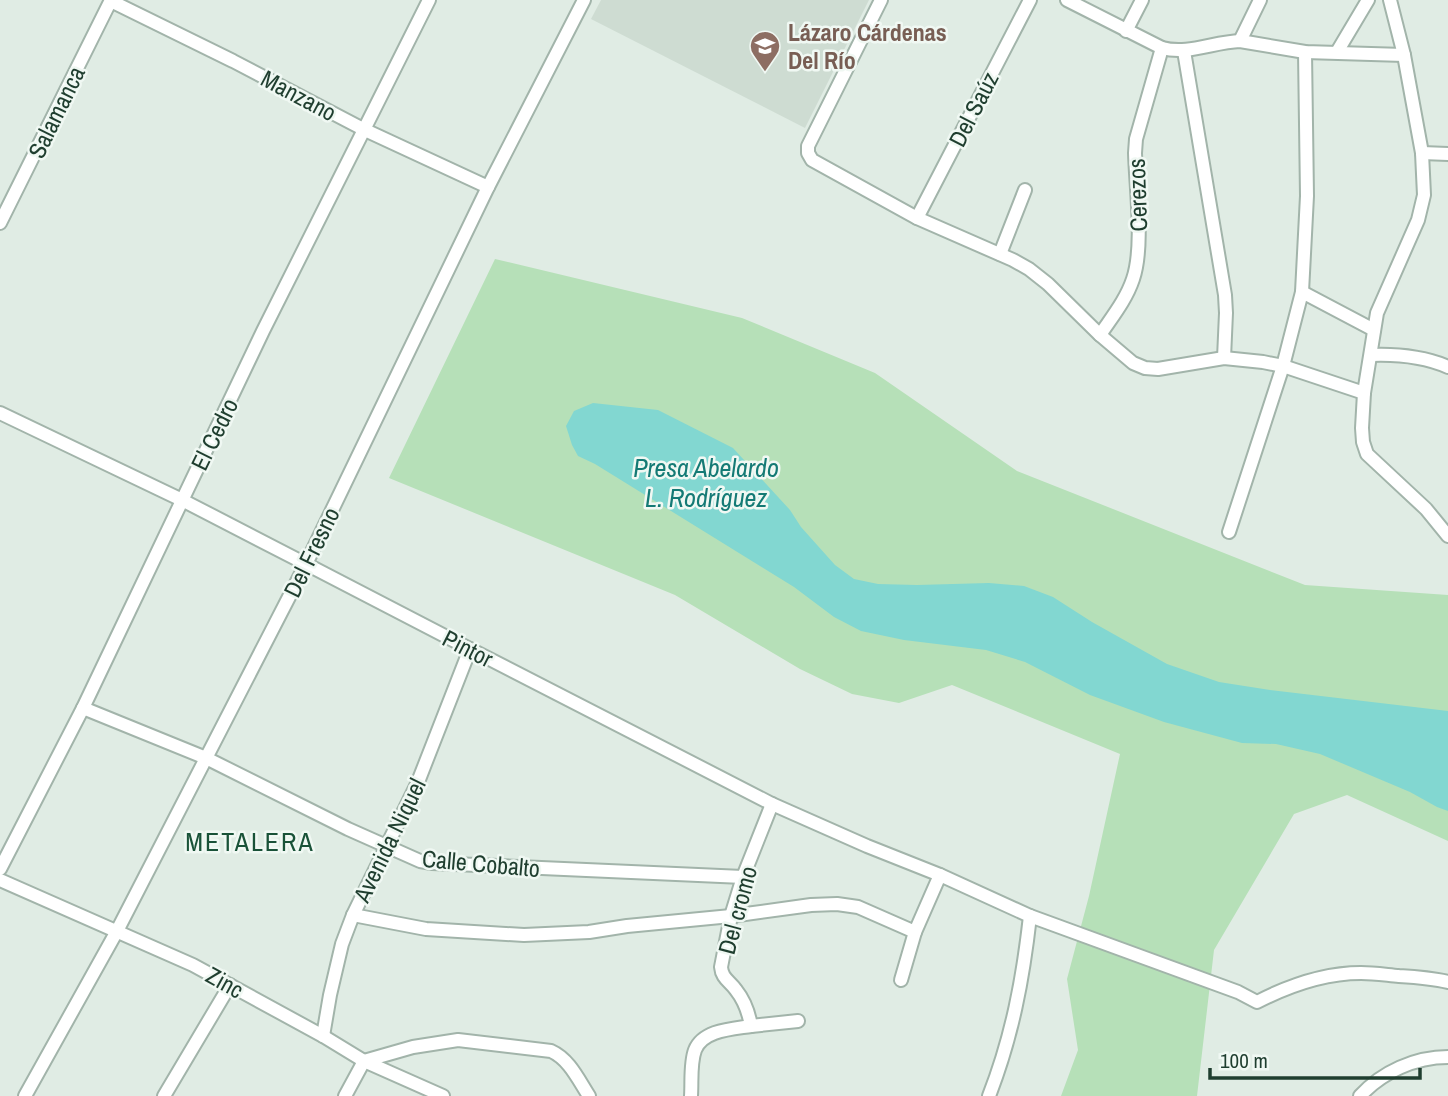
<svg xmlns="http://www.w3.org/2000/svg" width="1448" height="1096" font-family="'Archivo Narrow',sans-serif">
	<style>
		.built { fill: #cedcd2 }
		.green { fill: #b6e0b8 }
		.water { fill: #82d7d1 }
		.lines { fill: none; stroke-linecap: round; stroke-linejoin: round }
		.minor-casing { stroke: #a2b4aa; stroke-width: 16 }
		.minor { stroke: #fff; stroke-width: 12 }
		.labels { text-anchor: middle; dominant-baseline: central; stroke-width: 5; stroke-linejoin: round; paint-order: stroke }
		.education-label { font-size: 24px; font-weight: bold; fill: #785e54; stroke: #f0f8f3; text-anchor: start }
		.street-label { font-size: 24px; fill: #1f3e2f; stroke: #f0f8f3 }
		.water-label { font-size: 26px; font-style: italic; fill: #147a75; stroke: #f0f8f3 }
		.neighbourhood-label { font-size: 26px; letter-spacing: 2px; fill: #195238; stroke: #f0f8f3 }
	</style>
	<rect width="100%" height="100%" fill="#e0ece4"/>
	<path class="built" d="M601 0H869L805 128 591 19Z"/>
	<path class="green" d="M495 259 742 318 875 373 1017 471 1305 585 1448 595V841L1347 795 1294 814 1214 950 1197 1096H1061L1078 1050 1067 979 1089 896 1120 754 952 685 899 703 852 694 800 669 675 595 389 478Z"/>
	<path class="water" d="M593 403 658 410 733 448 790 510 801 527 835 565 854 579 878 584 917 585 989 583 1024 586 1053 597 1092 622 1167 664 1219 682 1270 690 1448 711V811L1437 807 1410 792 1320 754 1276 744 1242 743 1164 722 1090 695 1025 662 986 650 904 640 861 631 834 617 794 587 595 464 578 456 572 445 566 426 574 411Z"/>
	<g class="lines">
		<g class="minor-casing">
			<g id="minor">
				<path d="M881 0 808 146V153L812 160 917 218 1013 260 1029 269 1048 284 1100 335 1133 363 1145 368 1158 369 1224 358 1263 362 1283 366 1364 393"/>
				<path d="M1067 0 1162 48C1188 55 1213 42 1240 41L1305 52 1404 55"/>
				<path d="M1390 0 1404 55 1422 153 1424 195 1418 220 1377 313 1364 393 1362 428 1363 442 1367 454 1426 509 1448 536"/>
				<path d="M111 1 233 61 365 130 488 187"/>
				<path d="M1126 31 1142 0"/>
				<path d="M1240 41 1260 0"/>
				<path d="M1184 51 1225 295 1226 313 1224 358"/>
				<path d="M1337 52 1368 0"/>
				<path d="M1422 153 1448 154"/>
				<path d="M917 218 1030 0"/>
				<path d="M0 223 111 0"/>
				<path d="M1000 254 1025 190"/>
				<path d="M1302 292 1374 330"/>
				<path d="M1100 335C1112 317 1126 300 1133 279 1144 247 1136 189 1135 153L1136 139 1162 48"/>
				<path d="M1371 355C1398 354 1423 356 1448 367"/>
				<path d="M0 413 182 500 306 564 470 649 772 804 867 846 940 875 1030 916C1023 979 1012 1037 989 1096"/>
				<path d="M1229 532 1283 366 1302 292 1307 196 1305 52"/>
				<path d="M83 708 206 758 348 829 420 861 432 863 743 877"/>
				<path d="M0 869 83 708 263 331 429 0"/>
				<path d="M0 880 193 965 323 1036 364 1061 443 1096"/>
				<path d="M353 915 426 929 524 935 589 932 627 926 731 916 811 905 837 904 858 907 915 932 940 875"/>
				<path d="M1030 916 1238 992 1257 1002C1290 985 1324 973 1361 973 1374 973 1387 975 1399 976 1416 977 1432 978 1448 982"/>
				<path d="M901 980 915 932"/>
				<path d="M751 1026 798 1021"/>
				<path d="M323 1036 330 995 342 944 353 915 418 782 470 649"/>
				<path d="M25 1096 117 931 306 564 488 187 584 0"/>
				<path d="M164 1096 230 985"/>
				<path d="M345 1096 364 1061 413 1047 458 1040 551 1051C569 1059 578 1079 589 1096"/>
				<path d="M691 1096C692 1082 690 1063 695 1050 703 1030 732 1029 751 1026 749 1014 744 1000 736 990 730 981 722 979 721 967L731 916 743 877 772 804"/>
				<path d="M1360 1096C1382 1072 1415 1057 1448 1057"/>
			</g>
		</g>
		<use href="#minor" class="minor"/>
	</g>
	<defs>
		<g id="school-pin" transform="scale(1.575)"><path d="M0 17L-7.5 6A9.5 9.5 0 1 1 7.5 6Z" fill="#8d6e63" stroke="#f0f8f3"/><path d="M0-5L7-2L0 1L-7-2ZM-4 1L0 2.5L4 1V4Q0 6-4 4Z" fill="#fff"/></g>
	</defs>
	<g fill-rule="evenodd">
		<use href="#school-pin" x="765" y="46"/>
	</g>
	<g class="labels">
		<g class="education-label">
			<text x="788" y="32">Lázaro Cárdenas<tspan x="788" dy="28">Del Río</tspan></text>
		</g>
		<g class="street-label">
			<text transform="translate(299 95) rotate(28)">Manzano</text>
			<text transform="translate(973 109) rotate(-63)">Del Saúz</text>
			<text transform="translate(56 112) rotate(-64)">Salamanca</text>
			<text transform="translate(1137 195) rotate(-92)">Cerezos</text>
			<text transform="translate(214 434) rotate(-64)">El Cedro</text>
			<text transform="translate(311 552) rotate(-64)">Del Fresno</text>
			<text transform="translate(468 648) rotate(27)">Pintor</text>
			<text transform="translate(389 840) rotate(-64)">Avenida Niquel</text>
			<text transform="translate(481 863) rotate(5)">Calle Cobalto</text>
			<text transform="translate(737 910) rotate(-75)">Del cromo</text>
			<text transform="translate(225 982) rotate(29)">Zinc</text>
		</g>
		<g class="water-label">
			<text x="706" y="467">Presa Abelardo<tspan x="706" dy="30">L. Rodríguez</tspan></text>
		</g>
		<g class="neighbourhood-label">
			<text x="250" y="841">METALERA</text>
		</g>
	</g>
	<path d="M1210 1068v10h210v-10" fill="none" stroke="#1f3e2f" stroke-width="3.5"/>
	<text x="1220" y="1068" font-size="21" fill="#1f3e2f" stroke="#f0f8f3" stroke-width="5" paint-order="stroke">100 m</text>
</svg>
